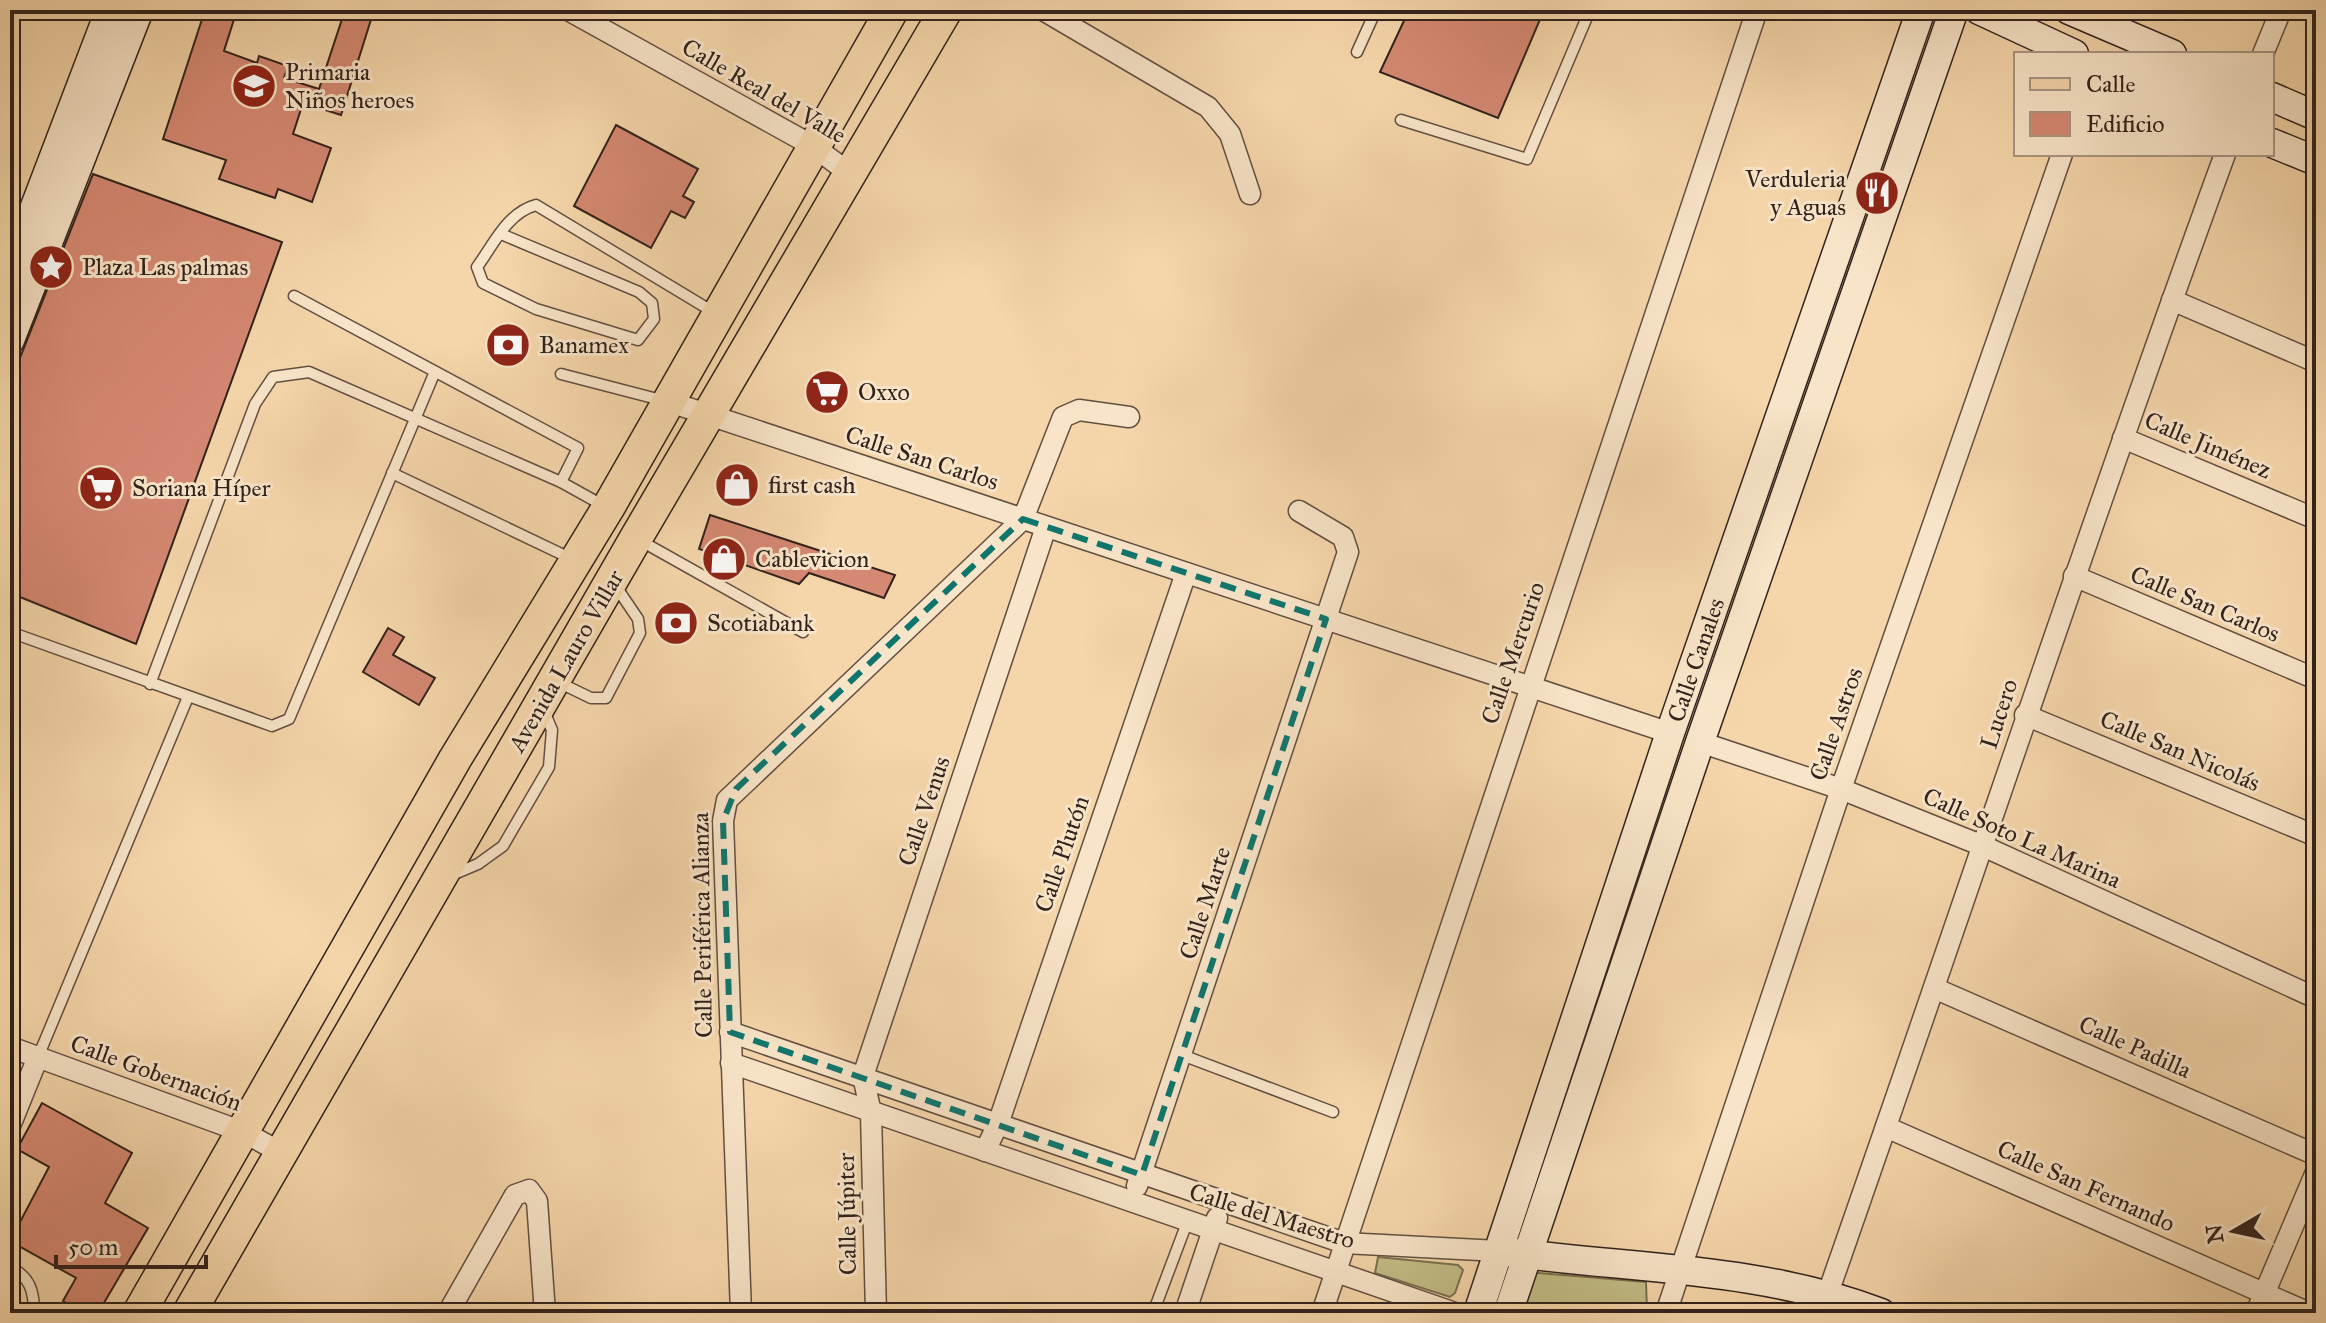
<svg xmlns="http://www.w3.org/2000/svg" width="2326" height="1323" font-family="'IM FELL Great Primer',serif">
	<style>
		.green { fill: #c2bc84; stroke: #7a6f50; stroke-width: 2 }
		.building { fill: #d58872; stroke: #31221c; stroke-width: 2 }
		.lines { fill: none; stroke-linecap: round; stroke-linejoin: round }
		.lane-casing { stroke: #624f40; stroke-width: 13 }
		.street-casing { stroke: #624f40; stroke-width: 23 }
		.secondary-casing { stroke: #31221c; stroke-width: 31 }
		.primary-casing { stroke: #31221c; stroke-width: 35 }
		.lane { stroke: #f8e4c8; stroke-width: 10 }
		.street { stroke: #f8e4c8; stroke-width: 20 }
		.secondary { stroke: #f8e4c8; stroke-width: 28 }
		.primary { stroke: #f5d6aa; stroke-width: 32 }
		.marked { fill: none; stroke: #0f766e; stroke-width: 6; stroke-dasharray: 16 10; stroke-linejoin: round }
		.labels { text-anchor: middle; dominant-baseline: central; stroke-width: 6; stroke-linejoin: round; paint-order: stroke }
		.poi-label { font-size: 24px; fill: #31221c; stroke: #f8e4c8; text-anchor: start }
		.street-label { font-size: 24px; fill: #31221c; stroke: #f8e4c8 }
	</style>
	<rect width="100%" height="100%" fill="#f5d6aa"/>
	<filter id="stains"><feTurbulence type="fractalNoise" baseFrequency=".0025" numOctaves="4"/><feColorMatrix values="0 0 0 0 .2 0 0 0 0 .09 0 0 0 0 .02 0 0 0 .5 -.17"/></filter>
	<radialGradient id="worn" r=".72"><stop offset=".6" stop-color="#630" stop-opacity="0"/><stop offset="1" stop-color="#630" stop-opacity=".3"/></radialGradient>
	<g class="green">
		<path d="M1378 1257 1458 1265 1463 1270 1455 1293 1450 1297 1375 1273Z"/>
		<path d="M1527 1272 1646 1282 1647 1310 1519 1313Z"/>
	</g>
	<g class="building">
		<path d="M205 10 236 13 224 51 257 63 259 56 288 66 284 78 319 89 345 10H374L341 115 303 103 293 134 331 148 312 202 278 189 275 198 219 179 226 160 163 139Z"/>
		<path d="M1409 10H1544L1498 118 1380 72Z"/>
		<path d="M616 125 698 169 683 196 694 202 685 218 671 211 651 248 574 206Z"/>
		<path d="M93 174 282 242 136 644 10 593V383Z"/>
		<path d="M710 515 895 575 884 598 809 573 799 584 699 549Z"/>
		<path d="M388 628 404 637 393 655 435 678 419 705 363 672Z"/>
		<path d="M42 1103 132 1153 105 1203 148 1228 98 1313H83L63 1301 76 1278 10 1241 49 1167 17 1149Z"/>
	</g>
	<g class="lines">
		<g class="lane-casing">
			<g id="lane">
				<path d="M1357 52 1376 10"/>
				<path d="M1401 120 1527 159 1590 10"/>
				<path d="M501 234 639 292 652 303 654 319 638 340 536 309 483 283 477 267C494 244 507 213 536 205L715 313"/>
				<path d="M294 296 578 448 561 482"/>
				<path d="M561 374 665 401"/>
				<path d="M392 473 574 560"/>
				<path d="M641 541 803 632"/>
				<path d="M10 632 272 726 289 719 434 374"/>
				<path d="M558 682 591 698H606L640 633 638 619 615 585"/>
				<path d="M150 684 255 404 273 377 309 372 561 482 606 507"/>
				<path d="M452 875 478 864 503 846 549 767 552 730 544 711"/>
				<path d="M1182 1055 1333 1112"/>
				<path d="M38 1057 188 697"/>
				<path d="M10 1267C30 1277 34 1291 34 1312"/>
				<path d="M1153 1313 1188 1220"/>
			</g>
		</g>
		<g class="street-casing">
			<g id="street">
				<path d="M568 10 813 146 849 173"/>
				<path d="M1043 10 1208 107 1230 134 1250 194"/>
				<path d="M2263 54 2281 10"/>
				<path d="M2172 300 2316 362"/>
				<path d="M667 401 1670 733"/>
				<path d="M2123 438 2316 519"/>
				<path d="M2074 576 2316 679"/>
				<path d="M2025 715 2316 836"/>
				<path d="M1700 742 1841 789 1983 846 2316 998"/>
				<path d="M1934 988 2316 1155"/>
				<path d="M730 1032 1344 1243 1499 1251"/>
				<path d="M10 1047 243 1132 282 1153"/>
				<path d="M731 1063 1455 1313"/>
				<path d="M10 1126 38 1057"/>
				<path d="M1886 1127 2309 1313"/>
				<path d="M985 1151 998 1124 1186 573"/>
				<path d="M1137 1186 1348 552 1343 537 1299 511"/>
				<path d="M448 1313 515 1195 529 1190 537 1201 545 1313"/>
				<path d="M741 1313 723 821 727 800 1023 519 1063 417 1079 410 1129 417"/>
				<path d="M876 1313 871 1113 863 1076 1046 527"/>
				<path d="M1185 1313 1217 1218"/>
				<path d="M1322 1313 1757 10"/>
				<path d="M1666 1313 1841 789 2062 154"/>
				<path d="M1817 1313 1828 1293C1961 914 2087 532 2225 154"/>
				<path d="M2256 1313 2316 1172"/>
			</g>
		</g>
		<g class="secondary-casing">
			<g id="secondary">
				<path d="M1979 10 2074 54"/>
				<path d="M2069 10 2172 54"/>
				<path d="M2272 97 2316 116"/>
				<path d="M2272 143 2316 161"/>
				<path d="M10 272 110 10"/>
				<path d="M10 340 139 10"/>
				<path d="M1508 1252C1633 1269 1761 1267 1881 1313"/>
				<path d="M1478 1313 1670 733 1921 10"/>
				<path d="M1508 1313 1700 742 1954 10"/>
			</g>
		</g>
		<g class="primary-casing">
			<g id="primary">
				<path d="M139 1313 455 759 608 508 892 10"/>
				<path d="M189 1313 636 538 946 10"/>
			</g>
		</g>
		<use href="#lane" class="lane"/>
		<use href="#street" class="street"/>
		<use href="#secondary" class="secondary"/>
		<use href="#primary" class="primary"/>
	</g>
	<path class="marked" d="M1023 519 1326 619 1142 1175 730 1032 723 821 736 789Z"/>
	<defs>
		<g id="school-disc" transform="scale(2.3)"><circle r="9.5" fill="#8f2418" stroke="#f8e4c8"/><path d="M0-5L7-2L0 1L-7-2ZM-4 1L0 2.5L4 1V4Q0 6-4 4Z" fill="#fff"/></g>
		<g id="restaurant-disc" transform="scale(2.3)"><circle r="9.5" fill="#8f2418" stroke="#f8e4c8"/><path d="M-5-6h1v4h1v-4h1v4h1v-4h1v5L-1.5 .5V6h-2V.5L-5-1ZM5-6V6H3V1.5H1.5Q1.5-4 5-6Z" fill="#fff"/></g>
		<g id="sight-disc" transform="scale(2.3)"><circle r="9.5" fill="#8f2418" stroke="#f8e4c8"/><path d="M0-6L1.8-2.2L6-1.7L2.9 1.2L3.7 5.4L0 3.3L-3.7 5.4L-2.9 1.2L-6-1.7L-1.8-2.2Z" fill="#fff"/></g>
		<g id="bank-disc" transform="scale(2.3)"><circle r="9.5" fill="#8f2418" stroke="#f8e4c8"/><path d="M-6-4H6V4H-6ZM0-2.3a2.3 2.3 0 1 0 0 4.6a2.3 2.3 0 1 0 0-4.6Z" fill="#fff"/></g>
		<g id="supermarket-disc" transform="scale(2.3)"><circle r="9.5" fill="#8f2418" stroke="#f8e4c8"/><path d="M-6-5.5h2.5l.6 2H6L4.5 2H-2.5L-4.4-4H-6ZM-1.5 3.2a1.3 1.3 0 1 0 .1 0ZM3 3.2a1.3 1.3 0 1 0 .1 0Z" fill="#fff"/></g>
		<g id="shop-disc" transform="scale(2.3)"><circle r="9.5" fill="#8f2418" stroke="#f8e4c8"/><path d="M-5-2.5h2.3a2.7 3.5 0 0 1 5.4 0H5L5.5 6h-11ZM-1.5-2.5h3a1.5 2.3 0 0 0-3 0Z" fill="#fff"/></g>
	</defs>
	<g fill-rule="evenodd">
		<use href="#school-disc" x="254" y="86"/>
		<use href="#restaurant-disc" x="1877" y="193"/>
		<use href="#sight-disc" x="51" y="267"/>
		<use href="#bank-disc" x="508" y="345"/>
		<use href="#supermarket-disc" x="827" y="392"/>
		<use href="#shop-disc" x="737" y="485"/>
		<use href="#supermarket-disc" x="101" y="488"/>
		<use href="#shop-disc" x="724" y="559"/>
		<use href="#bank-disc" x="676" y="623"/>
	</g>
	<g class="labels">
		<g class="poi-label">
			<text x="285" y="72">Primaria<tspan x="285" dy="28">Niños heroes</tspan></text>
			<text x="1846" y="179" text-anchor="end">Verduleria<tspan x="1846" dy="28">y Aguas</tspan></text>
			<text x="82" y="267">Plaza Las palmas</text>
			<text x="539" y="345">Banamex</text>
			<text x="858" y="392">Oxxo</text>
			<text x="768" y="485">first cash</text>
			<text x="132" y="488">Soriana Híper</text>
			<text x="755" y="559">Cablevicion</text>
			<text x="707" y="623">Scotiabank</text>
		</g>
		<g class="street-label">
			<text transform="translate(764 91) rotate(30)">Calle Real del Valle</text>
			<text transform="translate(2208 445) rotate(23)">Calle Jiménez</text>
			<text transform="translate(922 458) rotate(18)">Calle San Carlos</text>
			<text transform="translate(2205 604) rotate(23)">Calle San Carlos</text>
			<text transform="translate(1513 653) rotate(-71)">Calle Mercurio</text>
			<text transform="translate(1696 660) rotate(-71)">Calle Canales</text>
			<text transform="translate(566 661) rotate(-60)">Avenida Lauro Villar</text>
			<text transform="translate(1999 714) rotate(-72)">Lucero</text>
			<text transform="translate(1836 724) rotate(-71)">Calle Astros</text>
			<text transform="translate(2180 751) rotate(23)">Calle San Nicolás</text>
			<text transform="translate(924 811) rotate(-71)">Calle Venus</text>
			<text transform="translate(2022 838) rotate(24)">Calle Soto La Marina</text>
			<text transform="translate(1062 854) rotate(-71)">Calle Plutón</text>
			<text transform="translate(1205 903) rotate(-72)">Calle Marte</text>
			<text transform="translate(702 925) rotate(-91)">Calle Periférica Alianza</text>
			<text transform="translate(2135 1047) rotate(24)">Calle Padilla</text>
			<text transform="translate(156 1073) rotate(20)">Calle Gobernación</text>
			<text transform="translate(2086 1186) rotate(24)">Calle San Fernando</text>
			<text transform="translate(847 1214) rotate(-91)">Calle Júpiter</text>
			<text transform="translate(1272 1216) rotate(17)">Calle del Maestro</text>
		</g>
	</g>
	<rect width="2326" height="1323" fill="none" stroke="#f5d6aa" stroke-width="40"/>
	<rect x="12" y="12" width="2302" height="1299" fill="none" stroke="#31221c" stroke-width="4"/>
	<rect x="20" y="20" width="2286" height="1283" fill="none" stroke="#31221c" stroke-width="2"/>
	<rect x="2014" y="52" width="260" height="104" fill="#f8e4c8" stroke="#a89683" stroke-width="2"/>
	<rect x="2030" y="78" width="40" height="12" fill="#f5d6aa" stroke="#a89683" stroke-width="2"/>
	<text x="2086" y="92" font-size="24" fill="#31221c">Calle</text>
	<rect x="2030" y="112" width="40" height="24" fill="#d58872" stroke="#a89683" stroke-width="2"/>
	<text x="2086" y="132" font-size="24" fill="#31221c">Edificio</text>
	<g transform="translate(2234 1231) rotate(261)" stroke="#f8e4c8" stroke-width="6" paint-order="stroke">
	<path d="M0-6L14 30L0 20L-14 30Z" fill="#31221c"/>
	<text y="-12" font-size="22" font-weight="bold" text-anchor="middle" fill="#31221c">N</text>
	</g>
	<path d="M56 1255v12h150v-12" fill="none" stroke="#31221c" stroke-width="4"/>
	<text x="68" y="1255" font-size="24" fill="#31221c" stroke="#f8e4c8" stroke-width="6" paint-order="stroke">50 m</text>
	<rect width="100%" height="100%" filter="url(#stains)"/>
	<rect width="100%" height="100%" fill="url(#worn)"/>
</svg>
